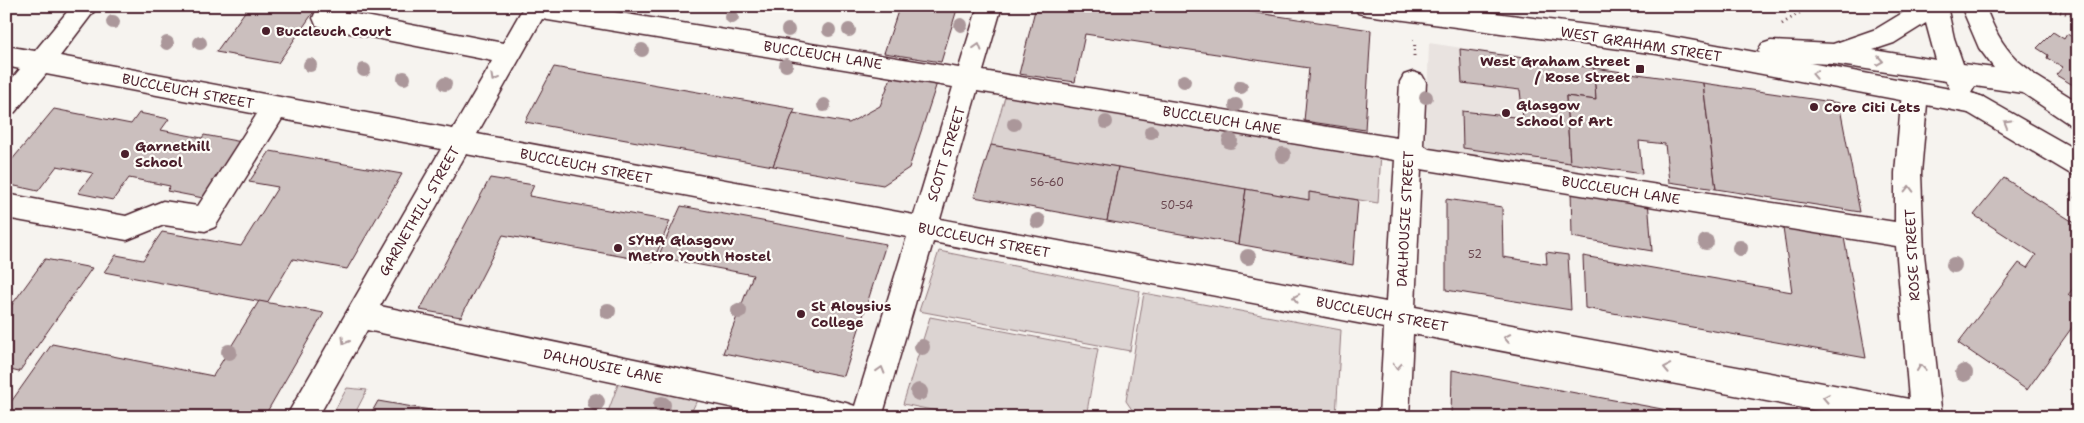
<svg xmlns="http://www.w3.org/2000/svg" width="2084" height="423" font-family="'Shantell Sans',sans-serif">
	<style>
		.built { fill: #e9e3e0 }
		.green { fill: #dcd4d2; stroke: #937a7e }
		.building { fill: #cbbfbe; stroke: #4a1f2b }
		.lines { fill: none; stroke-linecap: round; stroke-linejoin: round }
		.minor-casing { stroke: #4a1f2b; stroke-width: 3 }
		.major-casing { stroke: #4a1f2b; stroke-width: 3 }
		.path { stroke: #4a1f2b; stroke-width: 3; stroke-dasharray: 1 4; stroke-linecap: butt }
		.minor { fill: #fdfcf7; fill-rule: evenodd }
		.major { fill: #fdfcf7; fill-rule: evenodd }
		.tree { fill: #ab979a }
		.oneway { stroke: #ac999b }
		.poi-dot { fill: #4a1f2b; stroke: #fdfcf7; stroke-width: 2 }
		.labels { text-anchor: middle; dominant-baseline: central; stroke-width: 4.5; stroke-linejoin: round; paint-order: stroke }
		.number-label { font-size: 11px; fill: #6a4750 }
		.poi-label { font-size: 14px; font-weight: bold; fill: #4a1f2b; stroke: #fdfcf7; text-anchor: start }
		.street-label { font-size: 14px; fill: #4a1f2b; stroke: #fdfcf7 }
	</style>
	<rect width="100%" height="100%" fill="#f6f3ef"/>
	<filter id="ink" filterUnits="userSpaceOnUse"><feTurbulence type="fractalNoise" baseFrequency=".02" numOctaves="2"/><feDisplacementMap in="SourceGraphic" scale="10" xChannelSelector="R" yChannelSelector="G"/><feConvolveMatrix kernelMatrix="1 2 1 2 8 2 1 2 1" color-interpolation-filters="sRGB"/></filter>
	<g filter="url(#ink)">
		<path class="built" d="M1429 43 1594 68 1572 183 1425 159Z"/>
		<g class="green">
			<path d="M1007 90 1381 152 1378 203 1310 192 1309 200 991 145Z"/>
			<path d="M939 251 1140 291 1130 351 919 311Z"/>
			<path d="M1144 293 1341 330 1336 417H1137L1126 401Z"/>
			<path d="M930 317 1098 349 1086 417H965L903 404Z"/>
			<path d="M619 382 698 398 689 417H606Z"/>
			<path d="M347 388 367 390 353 417H331Z"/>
		</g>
		<g class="building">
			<path d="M249 6H294L315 10 278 63 216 52Z"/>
			<path d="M587 6H640L636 14Z"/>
			<path d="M889 6H958L941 62 884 53 899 8Z"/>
			<path d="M1036 6H1211L1371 30 1365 130 1304 121 1309 68 1085 34 1075 82 1019 74Z"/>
			<path d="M2053 32 2064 39 2067 34 2078 40V88L2056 75 2063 67 2047 58 2048 55 2037 48Z"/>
			<path d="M1460 49 1594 68 1596 100 1566 96 1570 163 1463 148 1462 111 1523 118 1520 90 1462 83Z"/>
			<path d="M554 67 795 109 773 166 525 122Z"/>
			<path d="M1594 68 1703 83 1716 189 1669 182 1665 144 1639 141 1642 174 1570 163 1566 96 1596 100Z"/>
			<path d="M892 75 937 83 909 168 883 185 773 166 793 113 849 123 880 106Z"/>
			<path d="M1703 83 1839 103 1860 212 1716 189Z"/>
			<path d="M54 109 131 124 139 113 169 119 161 130 202 138 204 135 242 142 203 198 167 191 170 186 129 178 113 200 78 193 93 173 57 166 38 191 6 184V167Z"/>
			<path d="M991 145 1118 167 1107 221 974 197Z"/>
			<path d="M270 151 402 174 347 269 293 259 267 303 104 272 116 255 143 260 162 232 241 246 278 187 249 182Z"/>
			<path d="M1118 167 1246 189 1238 244 1107 221Z"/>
			<path d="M490 178 534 185 529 196 670 221 653 262 503 235 461 317 420 310Z"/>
			<path d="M2004 178 2078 225V282L2068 295 2078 302V319L2027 390 1958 343 2019 263 2027 268 2036 255 1974 215Z"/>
			<path d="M1571 187 1648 200 1652 251 1572 237Z"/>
			<path d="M1246 189 1309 200V192L1358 200 1353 265 1238 244Z"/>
			<path d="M1446 199 1502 207 1503 257 1547 264 1546 252 1568 255 1571 310 1446 290Z"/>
			<path d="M681 206 886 244 844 376 723 353 753 275 658 257Z"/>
			<path d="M1782 221 1843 232 1866 358 1585 308 1583 256 1792 292Z"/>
			<path d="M45 259 92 268 19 372 6 369V305L11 306Z"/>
			<path d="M259 301 324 313 264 417H6V409L52 344 213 376Z"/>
			<path d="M1452 370 1705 417H1451Z"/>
			<path d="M378 401 442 412 439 417H369Z"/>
		</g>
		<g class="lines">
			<g class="minor-casing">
				<g id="minor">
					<path d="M72 6H98L60 56 453 129 493 61 325 28 316 25 313 18 316 11 325 8 503 43 524 6H577L959 68 978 6H1002L983 71 1397 138 1400 82 1404 75 1413 72 1422 75 1426 82 1423 145 1429 149 1895 222V173L1902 92 1906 85 1915 82 1924 85 1928 92 1921 173 1924 254 1942 417H1850L1413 334 1409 417H1379L1384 328 933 242 882 417H777L367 330 318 417H286L441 149 282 119 215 227 205 231 164 225 127 240 6 218V194L126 216 163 201 198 206 257 114 46 74 15 112 6 115V86L20 69 6 66V46L35 51ZM542 19 953 87 914 215 477 134ZM977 91 1395 160 1386 302 940 219ZM466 154 907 237 855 406 846 403 380 306ZM1421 169 1896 246 1909 399 1415 307Z"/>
					<path d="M2029 74 2038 77 2078 102V127L2069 124 2020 91 2016 84 2020 77Z"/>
					<path d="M1974 94 1983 97 2078 151V176L2069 173 1965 111 1961 104 1965 97Z"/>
				</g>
			</g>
			<g class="major-casing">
				<path id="major" d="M1355 6H1441L1657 34 1760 53 1758 51 1762 44 1771 41 1833 44 1876 29 1914 6H1947L1954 38 1963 64 1994 68 1979 48 1961 6H1985C1993 27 2001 44 2017 60 2026 68 2036 73 2042 84L2038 91 2029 94 1975 86 1971 93 1983 97 1987 104 1983 111 1974 114 1657 54 1367 15 1358 13ZM1926 23 1936 60 1873 50 1894 43ZM1810 63 1833 64 1946 81 1950 89Z"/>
			</g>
			<g class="path">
				<path d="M2041 6 2078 17"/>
				<path d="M1782 24 1810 6"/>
				<path d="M1414 56 1415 39"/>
				<path d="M2070 194 2078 199"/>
			</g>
			<use href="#minor" class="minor"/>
			<use href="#major" class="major"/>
		</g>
		<g class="tree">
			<circle cx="732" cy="17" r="7"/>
			<circle cx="113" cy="22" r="7"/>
			<circle cx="961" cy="25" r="7"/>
			<circle cx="788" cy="30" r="7"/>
			<circle cx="829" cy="30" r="7"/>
			<circle cx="849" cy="30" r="7"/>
			<circle cx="167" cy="43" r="7"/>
			<circle cx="200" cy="43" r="7"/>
			<circle cx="642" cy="50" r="7"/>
			<circle cx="310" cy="65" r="7"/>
			<circle cx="786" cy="65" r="7"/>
			<circle cx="364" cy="70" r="7"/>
			<circle cx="404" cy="78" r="7"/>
			<circle cx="1184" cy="81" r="7"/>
			<circle cx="445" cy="84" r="7"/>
			<circle cx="1241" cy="87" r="7"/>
			<circle cx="1426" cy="97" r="7"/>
			<circle cx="824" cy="105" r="7"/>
			<circle cx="1236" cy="105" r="7"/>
			<circle cx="1106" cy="122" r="7"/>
			<circle cx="1014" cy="124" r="7"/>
			<circle cx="1151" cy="132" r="7"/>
			<circle cx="1230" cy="141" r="8"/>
			<circle cx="1283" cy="155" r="8"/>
			<circle cx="1038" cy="221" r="8"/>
			<circle cx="1706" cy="242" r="8"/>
			<circle cx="1740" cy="248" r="8"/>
			<circle cx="1248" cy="257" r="8"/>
			<circle cx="1954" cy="265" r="8"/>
			<circle cx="608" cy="311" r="8"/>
			<circle cx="739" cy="311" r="8"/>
			<circle cx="922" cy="347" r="8"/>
			<circle cx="229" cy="352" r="8"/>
			<circle cx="1964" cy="373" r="9"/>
			<circle cx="919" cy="392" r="9"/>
			<circle cx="596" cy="402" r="9"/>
			<circle cx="662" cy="405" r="9"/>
		</g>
		<defs><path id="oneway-chevron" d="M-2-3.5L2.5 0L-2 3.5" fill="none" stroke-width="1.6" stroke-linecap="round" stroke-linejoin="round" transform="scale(1.25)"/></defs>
		<g class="oneway">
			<use href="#oneway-chevron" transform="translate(978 47) rotate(-73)"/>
			<use href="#oneway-chevron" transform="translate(1880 61) rotate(9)"/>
			<use href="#oneway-chevron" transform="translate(1815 74) rotate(-169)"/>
			<use href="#oneway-chevron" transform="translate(495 78) rotate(119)"/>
			<use href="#oneway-chevron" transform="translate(2007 123) rotate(-150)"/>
			<use href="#oneway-chevron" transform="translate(1909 189) rotate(-89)"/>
			<use href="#oneway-chevron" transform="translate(1296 298) rotate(-169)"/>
			<use href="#oneway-chevron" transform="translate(1507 338) rotate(-169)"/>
			<use href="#oneway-chevron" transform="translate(345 341) rotate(120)"/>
			<use href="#oneway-chevron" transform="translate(1397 366) rotate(94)"/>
			<use href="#oneway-chevron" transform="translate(1667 368) rotate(-169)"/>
			<use href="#oneway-chevron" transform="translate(1921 368) rotate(-96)"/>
			<use href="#oneway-chevron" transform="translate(881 370) rotate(-73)"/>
			<use href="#oneway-chevron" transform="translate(1826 398) rotate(-169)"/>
		</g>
	</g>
	<g class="poi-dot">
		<circle cx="266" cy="31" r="5"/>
		<rect x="1635" y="64" width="10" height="10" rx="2.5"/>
		<circle cx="1814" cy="107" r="5"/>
		<circle cx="1506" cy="113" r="5"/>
		<circle cx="125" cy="154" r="5"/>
		<circle cx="618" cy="248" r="5"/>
		<circle cx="801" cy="314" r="5"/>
	</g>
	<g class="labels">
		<g class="number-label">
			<text x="1047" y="182">56-60</text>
			<text x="1177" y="205">50-54</text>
			<text x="1475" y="254">52</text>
		</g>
		<g class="poi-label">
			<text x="276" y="31">Buccleuch Court</text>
			<text x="1630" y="61" text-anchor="end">West Graham Street<tspan x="1630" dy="16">/ Rose Street</tspan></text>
			<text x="1516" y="105">Glasgow<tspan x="1516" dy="16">School of Art</tspan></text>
			<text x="1824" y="107">Core Citi Lets</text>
			<text x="135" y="146">Garnethill<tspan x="135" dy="16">School</tspan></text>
			<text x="628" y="240">SYHA Glasgow<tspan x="628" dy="16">Metro Youth Hostel</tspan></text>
			<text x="811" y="306">St Aloysius<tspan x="811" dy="16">College</tspan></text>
		</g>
		<g class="street-label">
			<text transform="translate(1641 44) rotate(9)">WEST GRAHAM STREET</text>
			<text transform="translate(823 55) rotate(9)">BUCCLEUCH LANE</text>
			<text transform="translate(188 91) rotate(11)">BUCCLEUCH STREET</text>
			<text transform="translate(1222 120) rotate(9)">BUCCLEUCH LANE</text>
			<text transform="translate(946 154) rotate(-73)">SCOTT STREET</text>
			<text transform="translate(586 166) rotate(11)">BUCCLEUCH STREET</text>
			<text transform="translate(1621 190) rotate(9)">BUCCLEUCH LANE</text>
			<text transform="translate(419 211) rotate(-60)">GARNETHILL STREET</text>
			<text transform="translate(1405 219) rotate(-87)">DALHOUSIE STREET</text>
			<text transform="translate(984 240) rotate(11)">BUCCLEUCH STREET</text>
			<text transform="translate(1912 255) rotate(-93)">ROSE STREET</text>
			<text transform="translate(1382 314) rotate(11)">BUCCLEUCH STREET</text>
			<text transform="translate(603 366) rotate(12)">DALHOUSIE LANE</text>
		</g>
	</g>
	<rect width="2084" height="423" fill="none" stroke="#fdfcf7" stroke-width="25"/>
	<rect x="12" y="12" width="2059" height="398" fill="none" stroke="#4a1f2b" stroke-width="2" filter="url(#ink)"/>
</svg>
